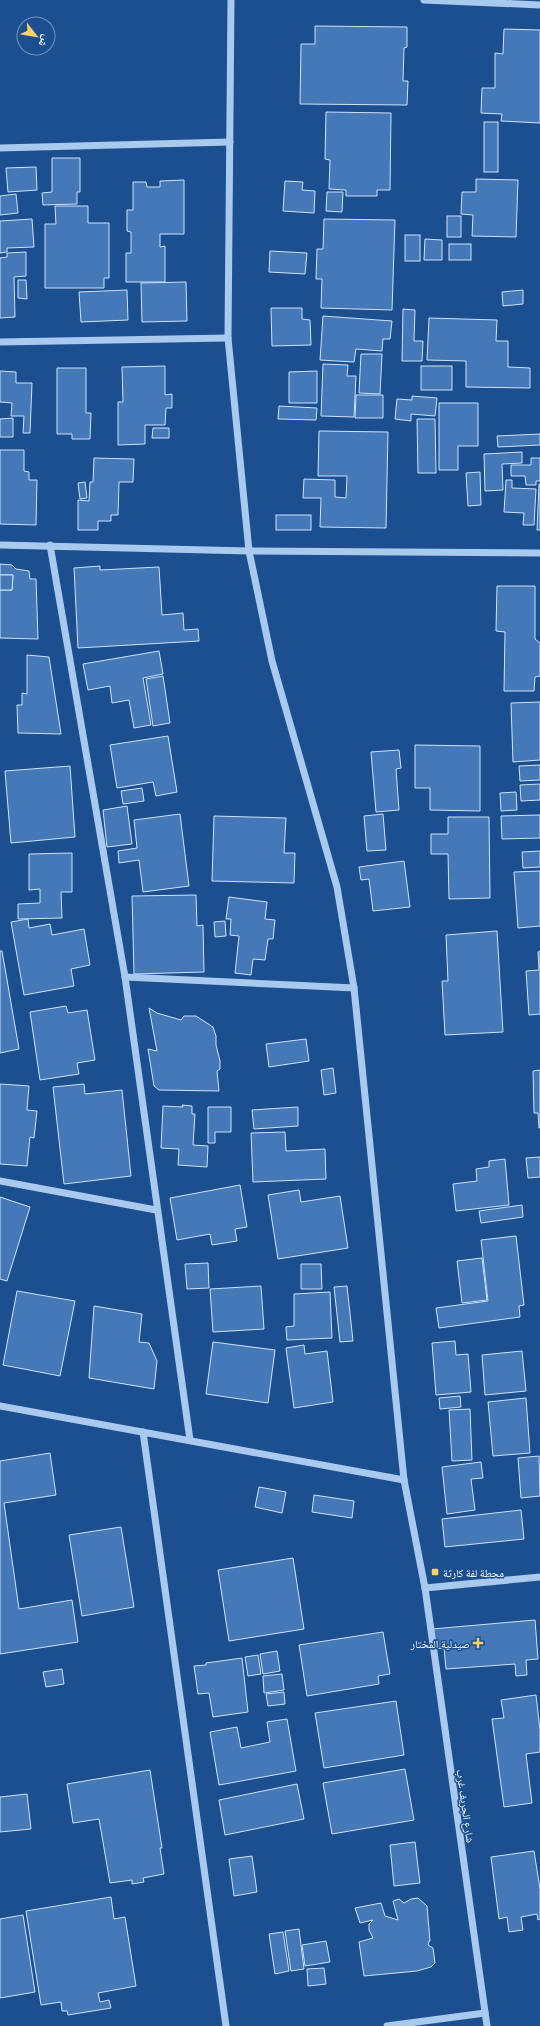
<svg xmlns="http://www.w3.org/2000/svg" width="540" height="2026" font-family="'Exo 2','Noto Naskh Arabic',sans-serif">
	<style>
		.building { fill: #4478b7; stroke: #cfe3fa }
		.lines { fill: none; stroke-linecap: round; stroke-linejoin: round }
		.minor { stroke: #a9c9ee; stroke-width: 7 }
		.poi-dot { fill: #ffd166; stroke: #1b4f8f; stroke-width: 1.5 }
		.labels { text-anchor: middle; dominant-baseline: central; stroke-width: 3; stroke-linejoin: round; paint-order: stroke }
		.poi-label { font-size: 11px; fill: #fff; stroke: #1b4f8f; text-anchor: start }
		.street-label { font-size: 11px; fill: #fff; stroke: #1b4f8f }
	</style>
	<rect width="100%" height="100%" fill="#1b4f8f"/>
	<g class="building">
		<path d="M315 26 407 27V47L404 48 403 81H408L407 105 300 104 301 44H315Z"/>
		<path d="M504 29 540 30V123L501 121 502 114 481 113 482 88H495V53L503 54Z"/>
		<path d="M326 112 391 113 390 190H377V196H346V190L329 189 330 160 325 159Z"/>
		<rect x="484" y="122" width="14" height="50"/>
		<path d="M52 158H80V192H77V204L43 205 42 193 52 192Z"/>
		<path d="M36 167 37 190 8 192 6 168Z"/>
		<path d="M476 179 518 180 516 237 472 236 473 215 461 214 462 192H476Z"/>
		<path d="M184 180V234H160V247L165 246V282H126V253H131V232L127 231V210H133V182H146L147 187H160V181Z"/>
		<path d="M285 181 303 182 302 190 315 191 314 213 283 211Z"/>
		<path d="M327 192H343L342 212 326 211Z"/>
		<path d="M16 194 18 213 0 215V196Z"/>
		<path d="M55 206H88V223H109V278H104V288H45V224H56Z"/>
		<rect x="447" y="216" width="14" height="21"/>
		<path d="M32 219 34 247 7 248V252L0 253V221Z"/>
		<path d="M324 219 395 220 392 310 321 308 322 279H316L317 249H323Z"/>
		<rect x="405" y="235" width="15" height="26"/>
		<path d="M425 239 442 240V260H424Z"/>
		<rect x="449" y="244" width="22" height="16"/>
		<path d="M270 251 307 253 305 274 269 272Z"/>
		<path d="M26 252V276L14 277 15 317 0 318V258L7 257V253Z"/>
		<path d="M18 280H26L27 299 18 298Z"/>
		<path d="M186 282 187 321 142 322 141 283Z"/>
		<path d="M127 290 128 320 81 322 79 292Z"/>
		<path d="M523 290V304L503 306 502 292Z"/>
		<path d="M271 308H302V319L310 320 311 345 272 346Z"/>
		<path d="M403 309 415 310 414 341H423L422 361H402Z"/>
		<path d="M323 316 392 321 390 339H383L382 351 356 349 354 362 320 360Z"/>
		<path d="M429 318 497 320 496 341H508V367L530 368V388L466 387V361L427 360Z"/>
		<path d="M361 354H382L380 394 359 393Z"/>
		<path d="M323 364 348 365 347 376H356L354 417 321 416Z"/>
		<path d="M165 366V395L172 394V408H166L165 425H145V444L118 445V402H123L122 367Z"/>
		<rect x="421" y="366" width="31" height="24"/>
		<path d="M57 368H86V413H91L90 439H72V434H57Z"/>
		<path d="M0 371 16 372V383H32L30 433H23L24 416H11L12 403 0 402Z"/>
		<path d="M317 371V403H289V372Z"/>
		<path d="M356 395H383V418H355Z"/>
		<path d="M412 396 437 398 435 416 411 414V421L395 419 397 399 412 400Z"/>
		<path d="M439 403H478V446H458V470H439Z"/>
		<path d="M279 406 317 408 316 420 278 419Z"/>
		<path d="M13 418V437H0V419Z"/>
		<path d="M417 419H435L436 473H418Z"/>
		<path d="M153 428H169V438H152Z"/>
		<path d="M319 431 388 432 386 528 320 527 321 498H303L304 479 335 480V497L346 498 347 476H318Z"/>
		<path d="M540 434V445L498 447 497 436Z"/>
		<path d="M0 450H24V471L29 472V480H37L36 525 0 524Z"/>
		<path d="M522 452V463L502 464 503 490 485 491 484 454Z"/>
		<path d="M94 458 134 459 133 482H119L118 515H111V521H98V530H78V500L89 501 90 482H93Z"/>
		<path d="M531 458H540V481H536V485H526L525 476H511V465H531Z"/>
		<path d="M480 472 481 505 468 506 466 473Z"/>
		<path d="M506 480H512V488L536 489 534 525H523L524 513 504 512Z"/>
		<path d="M85 482 87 498 80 499 78 483Z"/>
		<path d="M539 484H540V530H537Z"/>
		<rect x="276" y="515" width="35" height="15"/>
		<path d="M0 564 12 565 16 569 29 571 30 579H36L38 639 0 638V590H12L13 575H0Z"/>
		<path d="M100 566V570L159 567 162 615 183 613 184 630 198 629 199 641 78 648 74 568Z"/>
		<path d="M0 575H13L12 590H0Z"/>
		<path d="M497 586H535V639L540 643V676L535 677 534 691H504L505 632 496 631Z"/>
		<path d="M159 651 163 674 143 678 151 725 134 728 129 700 112 703 110 686 88 690 83 664Z"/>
		<path d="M27 655 49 657 61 734 18 733 17 705H22V693L27 694Z"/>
		<path d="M163 676 170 723 153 726 146 679Z"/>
		<path d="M540 702V760L513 762 511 703Z"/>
		<path d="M168 736 177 792 156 796 153 782 117 788 110 745Z"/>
		<path d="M415 745 480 746V811L430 810V788H415Z"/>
		<path d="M399 750 401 768 396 769 399 810 376 812 371 752Z"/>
		<path d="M540 765V780L520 781 519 766Z"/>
		<path d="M70 766 75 837 11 843 5 771Z"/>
		<path d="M540 784V800L521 801 520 785Z"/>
		<path d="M142 788 144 801 123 804 121 791Z"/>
		<path d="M516 792 517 810 501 811 500 793Z"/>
		<path d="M127 806 132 844 107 847 103 810Z"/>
		<path d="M180 814 189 886 143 892 139 860 119 863 118 851 137 848 134 820Z"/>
		<path d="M383 814 386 850 367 851 364 816Z"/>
		<path d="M540 815V838L502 839 501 816Z"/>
		<path d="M214 816 286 818 284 853H295L294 883 212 881Z"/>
		<path d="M448 817H489L490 898 449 899 448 854H431V834H448Z"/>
		<path d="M540 851V867L523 868 522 852Z"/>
		<path d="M72 853V892H61L62 918 18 919V904L40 903V889L29 890V854Z"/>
		<path d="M404 861 410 907 373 911 369 879 361 880 359 867Z"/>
		<path d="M540 871V926L518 928 514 872Z"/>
		<path d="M196 895 197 926 203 925 204 972 134 974 132 896Z"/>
		<path d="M229 897 267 902 265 919 275 920 273 939H268L265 960 253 959 251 975 235 973 239 936 230 935 231 919H226Z"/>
		<path d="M28 919 29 928 50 924 52 935 84 929 90 965 71 969 74 986 24 995 11 922Z"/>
		<path d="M225 921 226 936 215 937 214 922Z"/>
		<path d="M497 931 503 1032 445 1035 442 981H448L446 935Z"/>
		<path d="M0 951H2L19 1049 0 1053Z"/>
		<path d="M540 951V1014L529 1015 526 971 539 970 538 952Z"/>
		<path d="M66 1006 68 1013 87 1010 95 1060 77 1063 79 1074 40 1080 30 1012Z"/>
		<path d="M149 1008 157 1013 181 1020 184 1016H196L213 1027 216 1036V1045L220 1061V1069L217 1071 219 1091 159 1090 154 1086 148 1049 157 1051Z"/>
		<path d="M306 1039 309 1061 269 1067 266 1044Z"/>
		<path d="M333 1068 336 1093 324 1095 321 1070Z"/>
		<path d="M540 1070V1128H539L538 1113H534L533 1071Z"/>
		<path d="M0 1084 29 1086 27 1110 37 1111 34 1138 30 1137 27 1166 0 1164Z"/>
		<path d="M84 1084 85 1094 122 1090 131 1176 64 1184 53 1087Z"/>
		<path d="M182 1105 192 1106V1114H195L193 1145 208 1146 207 1167 178 1165 179 1149 161 1148 163 1106 183 1107Z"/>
		<path d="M208 1107H231V1132H215V1143H208Z"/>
		<path d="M298 1107V1126L254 1129 252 1110Z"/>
		<path d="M285 1132 286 1151 325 1149 326 1179 253 1182 251 1133Z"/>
		<path d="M540 1157V1177L528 1178 526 1158Z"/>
		<path d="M505 1159 509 1205 456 1211 453 1184 477 1181 476 1169 489 1167V1161Z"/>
		<path d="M240 1185 247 1227 235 1229 237 1241 212 1245 210 1234 177 1240 170 1198Z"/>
		<path d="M299 1190 301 1202 340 1196 348 1248 278 1259 268 1195Z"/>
		<path d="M0 1197 30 1207 7 1281 0 1279Z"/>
		<path d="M522 1205 523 1217 481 1223 479 1211Z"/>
		<path d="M516 1236 524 1305 519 1306 520 1317 439 1328 436 1308 488 1301 481 1240Z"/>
		<path d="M482 1258 487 1300 462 1303 457 1261Z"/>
		<path d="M208 1263 209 1288 187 1289 185 1264Z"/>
		<path d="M301 1264H321L322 1289H301Z"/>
		<path d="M261 1286 264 1329 213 1332 210 1289Z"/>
		<path d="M347 1286 353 1341 340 1342 334 1287Z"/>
		<path d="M17 1291 75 1301 60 1376 3 1365Z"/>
		<path d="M330 1292 332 1338 287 1340 286 1327 294 1326V1294Z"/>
		<path d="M94 1306 142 1314 139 1342 149 1343 157 1361 154 1389 89 1378Z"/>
		<path d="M455 1341 456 1355 468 1354 471 1392 436 1395 432 1343Z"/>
		<path d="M213 1342 275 1350 268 1403 206 1394Z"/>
		<path d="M304 1345 305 1354 327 1351 333 1402 294 1408 286 1348Z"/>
		<path d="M522 1351 526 1391 485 1395 482 1355Z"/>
		<path d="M460 1396 461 1407 440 1409 439 1398Z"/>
		<path d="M526 1398 530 1453 493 1456 488 1402Z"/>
		<path d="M470 1409 472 1460 452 1461 449 1410Z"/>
		<path d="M50 1453 56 1495 4 1503 19 1609 72 1600 78 1642 0 1654V1461Z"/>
		<path d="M539 1456 540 1496 521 1498 518 1458Z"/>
		<path d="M481 1462 483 1478 471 1479 475 1510 447 1514 442 1467Z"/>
		<path d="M259 1487 286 1492 282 1513 255 1507Z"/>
		<path d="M314 1495 354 1501 352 1518 312 1512Z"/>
		<path d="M521 1510 524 1539 445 1547 442 1519Z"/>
		<path d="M121 1527 134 1607 82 1616 69 1535Z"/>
		<path d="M293 1558 304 1629 229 1641 218 1570Z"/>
		<path d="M535 1620 538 1659 526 1660 527 1675 516 1676 515 1664 446 1669 444 1648 434 1649 432 1629Z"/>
		<path d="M383 1632 390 1674 378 1676 379 1684 307 1696 299 1645Z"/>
		<path d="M277 1651 280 1671 263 1674 260 1654Z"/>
		<path d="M258 1655 261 1674 248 1676 245 1657Z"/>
		<path d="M242 1658 248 1712 213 1717 209 1693 198 1694 194 1666 206 1665V1663Z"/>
		<path d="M62 1669 64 1684 46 1687 43 1672Z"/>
		<path d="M282 1674 284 1690 264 1693 263 1676Z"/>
		<path d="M284 1692 285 1704 268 1706 266 1694Z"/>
		<path d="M536 1695 540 1730V1752L526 1754 532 1803 504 1807 492 1719 504 1718 501 1700Z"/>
		<path d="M396 1701 404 1755 324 1768 315 1713Z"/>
		<path d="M287 1719 296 1771 219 1785 210 1732 237 1727 241 1748 270 1742 267 1722Z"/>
		<path d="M405 1769 414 1820 332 1834 323 1783Z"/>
		<path d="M150 1770 162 1848H160L164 1874 143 1878 144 1882 132 1884V1880L110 1883 99 1819 73 1823 67 1784Z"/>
		<path d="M297 1784 304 1819 225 1835 219 1800Z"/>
		<path d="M27 1794 31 1829 0 1832V1797Z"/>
		<path d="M415 1842 420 1883 394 1886 390 1845Z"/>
		<path d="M534 1851 540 1889V1919L538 1920 537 1914 521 1917 523 1930 509 1932 507 1917 499 1919 491 1857Z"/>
		<path d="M252 1856 257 1892 234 1896 229 1859Z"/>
		<path d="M111 1897 114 1919 125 1917 136 1986 98 1993 100 2002 109 2000 111 2008 68 2015 67 2011H62L61 2002 41 2005 26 1911Z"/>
		<path d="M418 1898 427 1906 430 1941H429L428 1945 433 1948 435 1963 431 1967 417 1971 364 1976 359 1942 373 1938 369 1930V1924L373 1920 360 1923 355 1908 381 1903 385 1916 398 1920 393 1901 399 1899 404 1903 411 1899Z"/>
		<path d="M23 1915 35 1992 0 1998V1919Z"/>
		<path d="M299 1929 304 1969 291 1971 285 1931Z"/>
		<path d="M283 1932 289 1971 275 1974 269 1934Z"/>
		<path d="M326 1941 330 1962 305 1966 302 1945Z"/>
		<path d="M324 1968 326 1984 308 1986 307 1969Z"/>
	</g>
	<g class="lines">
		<g class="minor">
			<path d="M231 0 228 338 249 551 272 661 337 887 354 988 404 1480 425 1588 487 2026"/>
			<path d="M424 0 540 5"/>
			<path d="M0 148 230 142"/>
			<path d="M0 342 228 338"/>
			<path d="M0 545 249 551 540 553"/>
			<path d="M50 545 125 977 190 1440"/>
			<path d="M125 977 354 988"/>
			<path d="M0 1181 156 1210"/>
			<path d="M0 1406 404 1480"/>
			<path d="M143 1432 226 2026"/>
			<path d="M425 1588 540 1577"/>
			<path d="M387 2026 485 2013"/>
		</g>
	</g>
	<g class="poi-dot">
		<rect x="431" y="1568" width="8" height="8" rx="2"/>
		<path d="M476 1637h4v4h4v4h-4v4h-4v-4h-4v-4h4z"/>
	</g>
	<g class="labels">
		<g class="poi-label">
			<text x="443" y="1572">محطة لفة كارثة</text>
			<text x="470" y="1643" text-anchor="end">صيدلية المختار</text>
		</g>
		<g class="street-label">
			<text transform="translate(466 1806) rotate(82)">شارع الجريف غرب</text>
		</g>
	</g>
	<g transform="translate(36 36) rotate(121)"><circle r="19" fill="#1b4f8f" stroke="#7695bc"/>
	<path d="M0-3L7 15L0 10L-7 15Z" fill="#ffd166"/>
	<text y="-6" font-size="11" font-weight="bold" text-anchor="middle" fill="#ffffff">ش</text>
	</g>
</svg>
